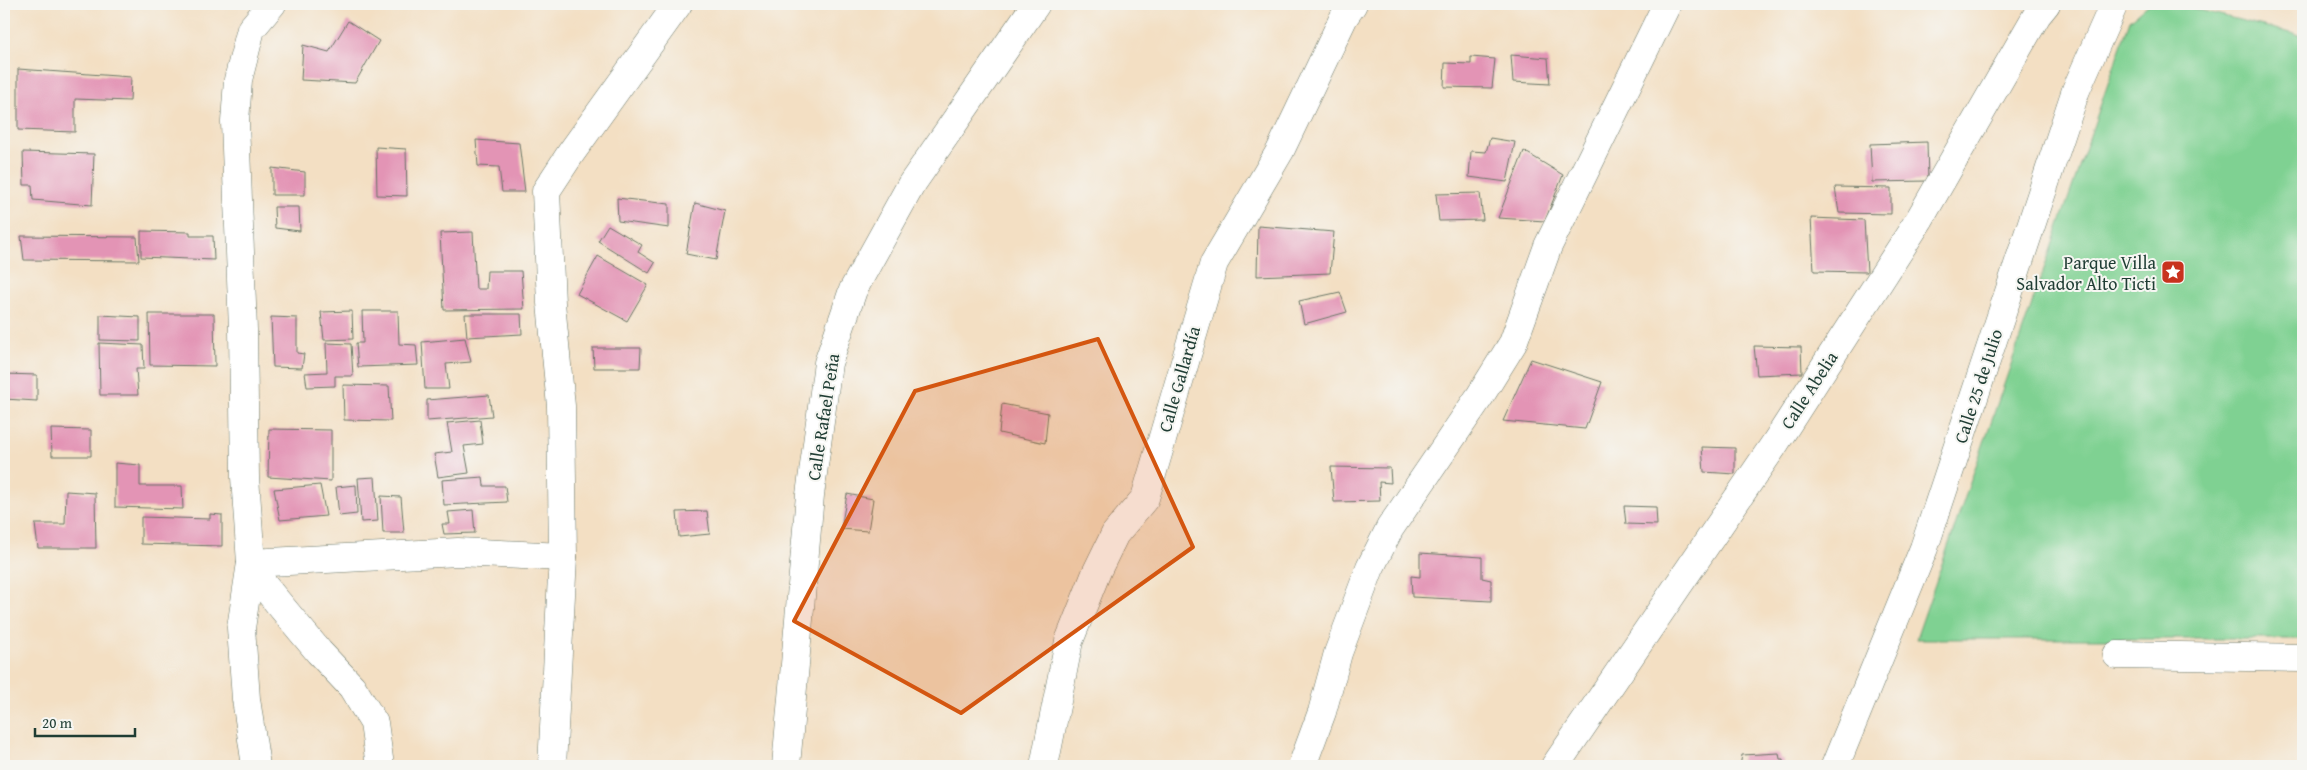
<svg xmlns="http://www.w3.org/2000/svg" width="2307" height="770" font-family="'Gentium Book Plus',serif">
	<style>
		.green { fill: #7fd192; stroke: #4f8763 }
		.building { fill: #e394b5 }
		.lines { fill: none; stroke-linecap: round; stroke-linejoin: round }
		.street-casing { stroke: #697666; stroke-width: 29 }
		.street { stroke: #fff; stroke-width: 28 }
		.marked { fill: #d45610; fill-opacity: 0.2; stroke: #d45610; stroke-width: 4; stroke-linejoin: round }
		.labels { text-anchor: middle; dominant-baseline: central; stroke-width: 4; stroke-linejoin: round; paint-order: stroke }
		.poi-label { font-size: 18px; fill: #1f3d34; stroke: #f6f6f2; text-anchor: end }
		.street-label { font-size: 18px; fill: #1f3d34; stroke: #f6f6f2 }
	</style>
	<rect width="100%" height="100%" fill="#f6f6f2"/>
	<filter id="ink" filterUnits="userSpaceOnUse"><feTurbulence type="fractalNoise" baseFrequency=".02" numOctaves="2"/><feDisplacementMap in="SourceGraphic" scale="10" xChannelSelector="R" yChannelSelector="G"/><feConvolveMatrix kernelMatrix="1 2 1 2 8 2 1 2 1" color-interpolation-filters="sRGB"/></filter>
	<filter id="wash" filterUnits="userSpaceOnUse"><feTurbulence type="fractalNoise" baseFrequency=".0096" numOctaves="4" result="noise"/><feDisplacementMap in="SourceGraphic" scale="20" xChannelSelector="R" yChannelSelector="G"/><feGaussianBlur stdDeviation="1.12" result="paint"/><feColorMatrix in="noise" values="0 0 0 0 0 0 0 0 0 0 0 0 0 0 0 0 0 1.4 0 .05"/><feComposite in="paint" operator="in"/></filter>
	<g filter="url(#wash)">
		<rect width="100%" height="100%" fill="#f3dfc3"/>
		<path class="green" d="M2149 4H2176L2303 36V639H1916L2130 20Z"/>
		<g id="blocks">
			<g class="building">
				<path d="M348 21 379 41 355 83 301 80 303 45 329 52Z"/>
				<path d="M1511 55 1548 58 1550 84 1513 82Z"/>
				<path d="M1471 57 1495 59 1492 88 1444 87 1445 63 1471 64Z"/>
				<path d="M18 69 131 77 130 101 75 99V132L18 130Z"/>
				<path d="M1490 138 1515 142 1507 182 1469 177 1471 151 1486 152Z"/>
				<path d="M476 140 519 143 525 192H502L499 167 478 166Z"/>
				<path d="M1927 142 1928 181 1872 182 1870 144Z"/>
				<path d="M376 147 406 149 407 196 377 195Z"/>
				<path d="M1524 151 1563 175 1545 221 1498 218Z"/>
				<path d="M23 152 94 154 92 205 33 200 32 185H24Z"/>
				<path d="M272 168 305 172V195H272Z"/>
				<path d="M1835 187 1891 188V214L1839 213Z"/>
				<path d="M1480 193 1483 220 1439 221 1436 194Z"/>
				<path d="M617 198 669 204V228L618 221Z"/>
				<path d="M695 203 725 211 716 260 686 254Z"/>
				<path d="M274 207H299L300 231 275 228Z"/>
				<path d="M1811 218 1864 220 1867 272 1814 271Z"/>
				<path d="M608 225 642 245 638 252 655 263 649 273 598 241Z"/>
				<path d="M1258 226 1334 232 1330 273 1257 276Z"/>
				<path d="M141 231 190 232V236H213L214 260 141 257Z"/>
				<path d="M473 232 476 289H486L487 271H521L524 309 444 310 440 233Z"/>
				<path d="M21 236 137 237 139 261 24 260Z"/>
				<path d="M598 256 648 285 627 321 577 294Z"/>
				<path d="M1340 292 1347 312 1304 324 1299 301Z"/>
				<path d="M352 311 353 339 324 340 321 312Z"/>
				<path d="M362 311H398L399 344 416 345 418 365 358 367 356 343H363Z"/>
				<path d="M149 314H214L215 366 150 365Z"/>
				<path d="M465 314H521L522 334 467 337Z"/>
				<path d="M100 315 140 317V341L100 340Z"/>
				<path d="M271 317 297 318V353L304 354 302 368 273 367Z"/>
				<path d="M465 338 471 362 446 364 449 389H425L422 342Z"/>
				<path d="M99 343 143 345 144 369H136L138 395H100Z"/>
				<path d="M326 343 351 344 353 376H335V386L307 387 305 373 327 372Z"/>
				<path d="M1754 346 1801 347 1802 373 1757 375Z"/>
				<path d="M593 348H641L640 368H594Z"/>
				<path d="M1531 359 1602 382 1585 429 1503 421Z"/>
				<path d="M4 374 37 375V401L4 399Z"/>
				<path d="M343 385 389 386 391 421 344 420Z"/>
				<path d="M489 395 492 416 427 421V400Z"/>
				<path d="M1002 404 1048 413 1045 443 999 433Z"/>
				<path d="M480 420 483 444 464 446 469 473 438 477 434 454 452 452 447 423Z"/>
				<path d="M51 429 91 430V456H52Z"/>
				<path d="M269 429 331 430V481L268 477Z"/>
				<path d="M1702 447 1735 448V474L1704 472Z"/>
				<path d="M115 463 140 465V486H182L183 509 115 507Z"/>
				<path d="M1331 467 1390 468 1391 483 1379 482 1380 501 1334 502Z"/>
				<path d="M375 477 378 521 361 522 358 478Z"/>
				<path d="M483 477 484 486H505L507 502 444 505 442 480Z"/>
				<path d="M320 485 326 516 280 520 274 489Z"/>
				<path d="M356 485 357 514 339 516 336 487Z"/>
				<path d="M66 491 95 493 96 548H38L35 524H65Z"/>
				<path d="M847 494 873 499 868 531 841 529Z"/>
				<path d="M381 496 401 497 404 533H383Z"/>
				<path d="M1624 506 1656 507 1657 525 1626 524Z"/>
				<path d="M473 510 475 533 444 534 442 524H450L448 512Z"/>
				<path d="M707 511 710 534 679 537 677 512Z"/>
				<path d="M210 514 222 515V546L141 544V517L210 519Z"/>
				<path d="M1420 553 1482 557V578L1491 580V601L1412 597 1411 576 1420 577Z"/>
				<path d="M1779 753 1780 759H1783V766H1740L1742 755Z"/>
			</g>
		</g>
	</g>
	<g filter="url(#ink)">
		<use href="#blocks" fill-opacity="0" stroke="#697666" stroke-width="1"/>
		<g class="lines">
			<g class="street-casing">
				<g id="street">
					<path d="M251 563 458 552 563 557"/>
					<path d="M251 563 265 587 319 652 352 687 374 723 380 766"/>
					<path d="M2117 655 2303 658"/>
					<path d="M256 766 246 699 241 628 251 563 245 477 243 330 235 122 238 80 251 29 272 4"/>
					<path d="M552 766 563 557 561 406 551 303 546 191 571 153 678 4"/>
					<path d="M786 766 810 495 828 363 853 290 911 185 1036 4"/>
					<path d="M1044 766 1069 641 1097 571 1115 534 1145 498 1214 263 1280 151 1344 17 1353 4"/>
					<path d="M1302 766 1322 712 1338 653 1370 568 1390 528 1480 396 1513 343 1548 246 1667 4"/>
					<path d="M1555 766 1774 445 1919 220 2037 15 2046 4"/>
					<path d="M1835 766 1924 548 2076 90 2114 4"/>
				</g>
			</g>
			<use href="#street" class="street"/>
		</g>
	</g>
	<path class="marked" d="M1098 339 1193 547 961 713 794 621 915 391Z"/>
	<defs>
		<g id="sight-square" transform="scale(1.25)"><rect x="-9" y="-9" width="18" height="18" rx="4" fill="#c8321e" stroke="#f6f6f2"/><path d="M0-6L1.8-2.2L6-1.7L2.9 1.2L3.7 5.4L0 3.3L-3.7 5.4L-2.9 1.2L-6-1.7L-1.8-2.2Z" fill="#fff"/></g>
	</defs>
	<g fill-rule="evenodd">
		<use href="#sight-square" x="2173" y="272"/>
	</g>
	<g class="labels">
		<g class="poi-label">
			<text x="2156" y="262">Parque Villa<tspan x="2156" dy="21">Salvador Alto Ticti</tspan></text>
		</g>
		<g class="street-label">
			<text transform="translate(1179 379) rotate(-74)">Calle Gallardía</text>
			<text transform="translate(1978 386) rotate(-72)">Calle 25 de Julio</text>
			<text transform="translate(1809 390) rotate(-57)">Calle Abelia</text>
			<text transform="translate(823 417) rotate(-81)">Calle Rafael Peña</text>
		</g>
	</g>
	<rect width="2307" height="770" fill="none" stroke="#f6f6f2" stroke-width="20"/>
	<path d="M35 728v8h100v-8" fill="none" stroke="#1f3d34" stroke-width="2.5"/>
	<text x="42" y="728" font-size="15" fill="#1f3d34" stroke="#f6f6f2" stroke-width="4" paint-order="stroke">20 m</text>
</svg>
